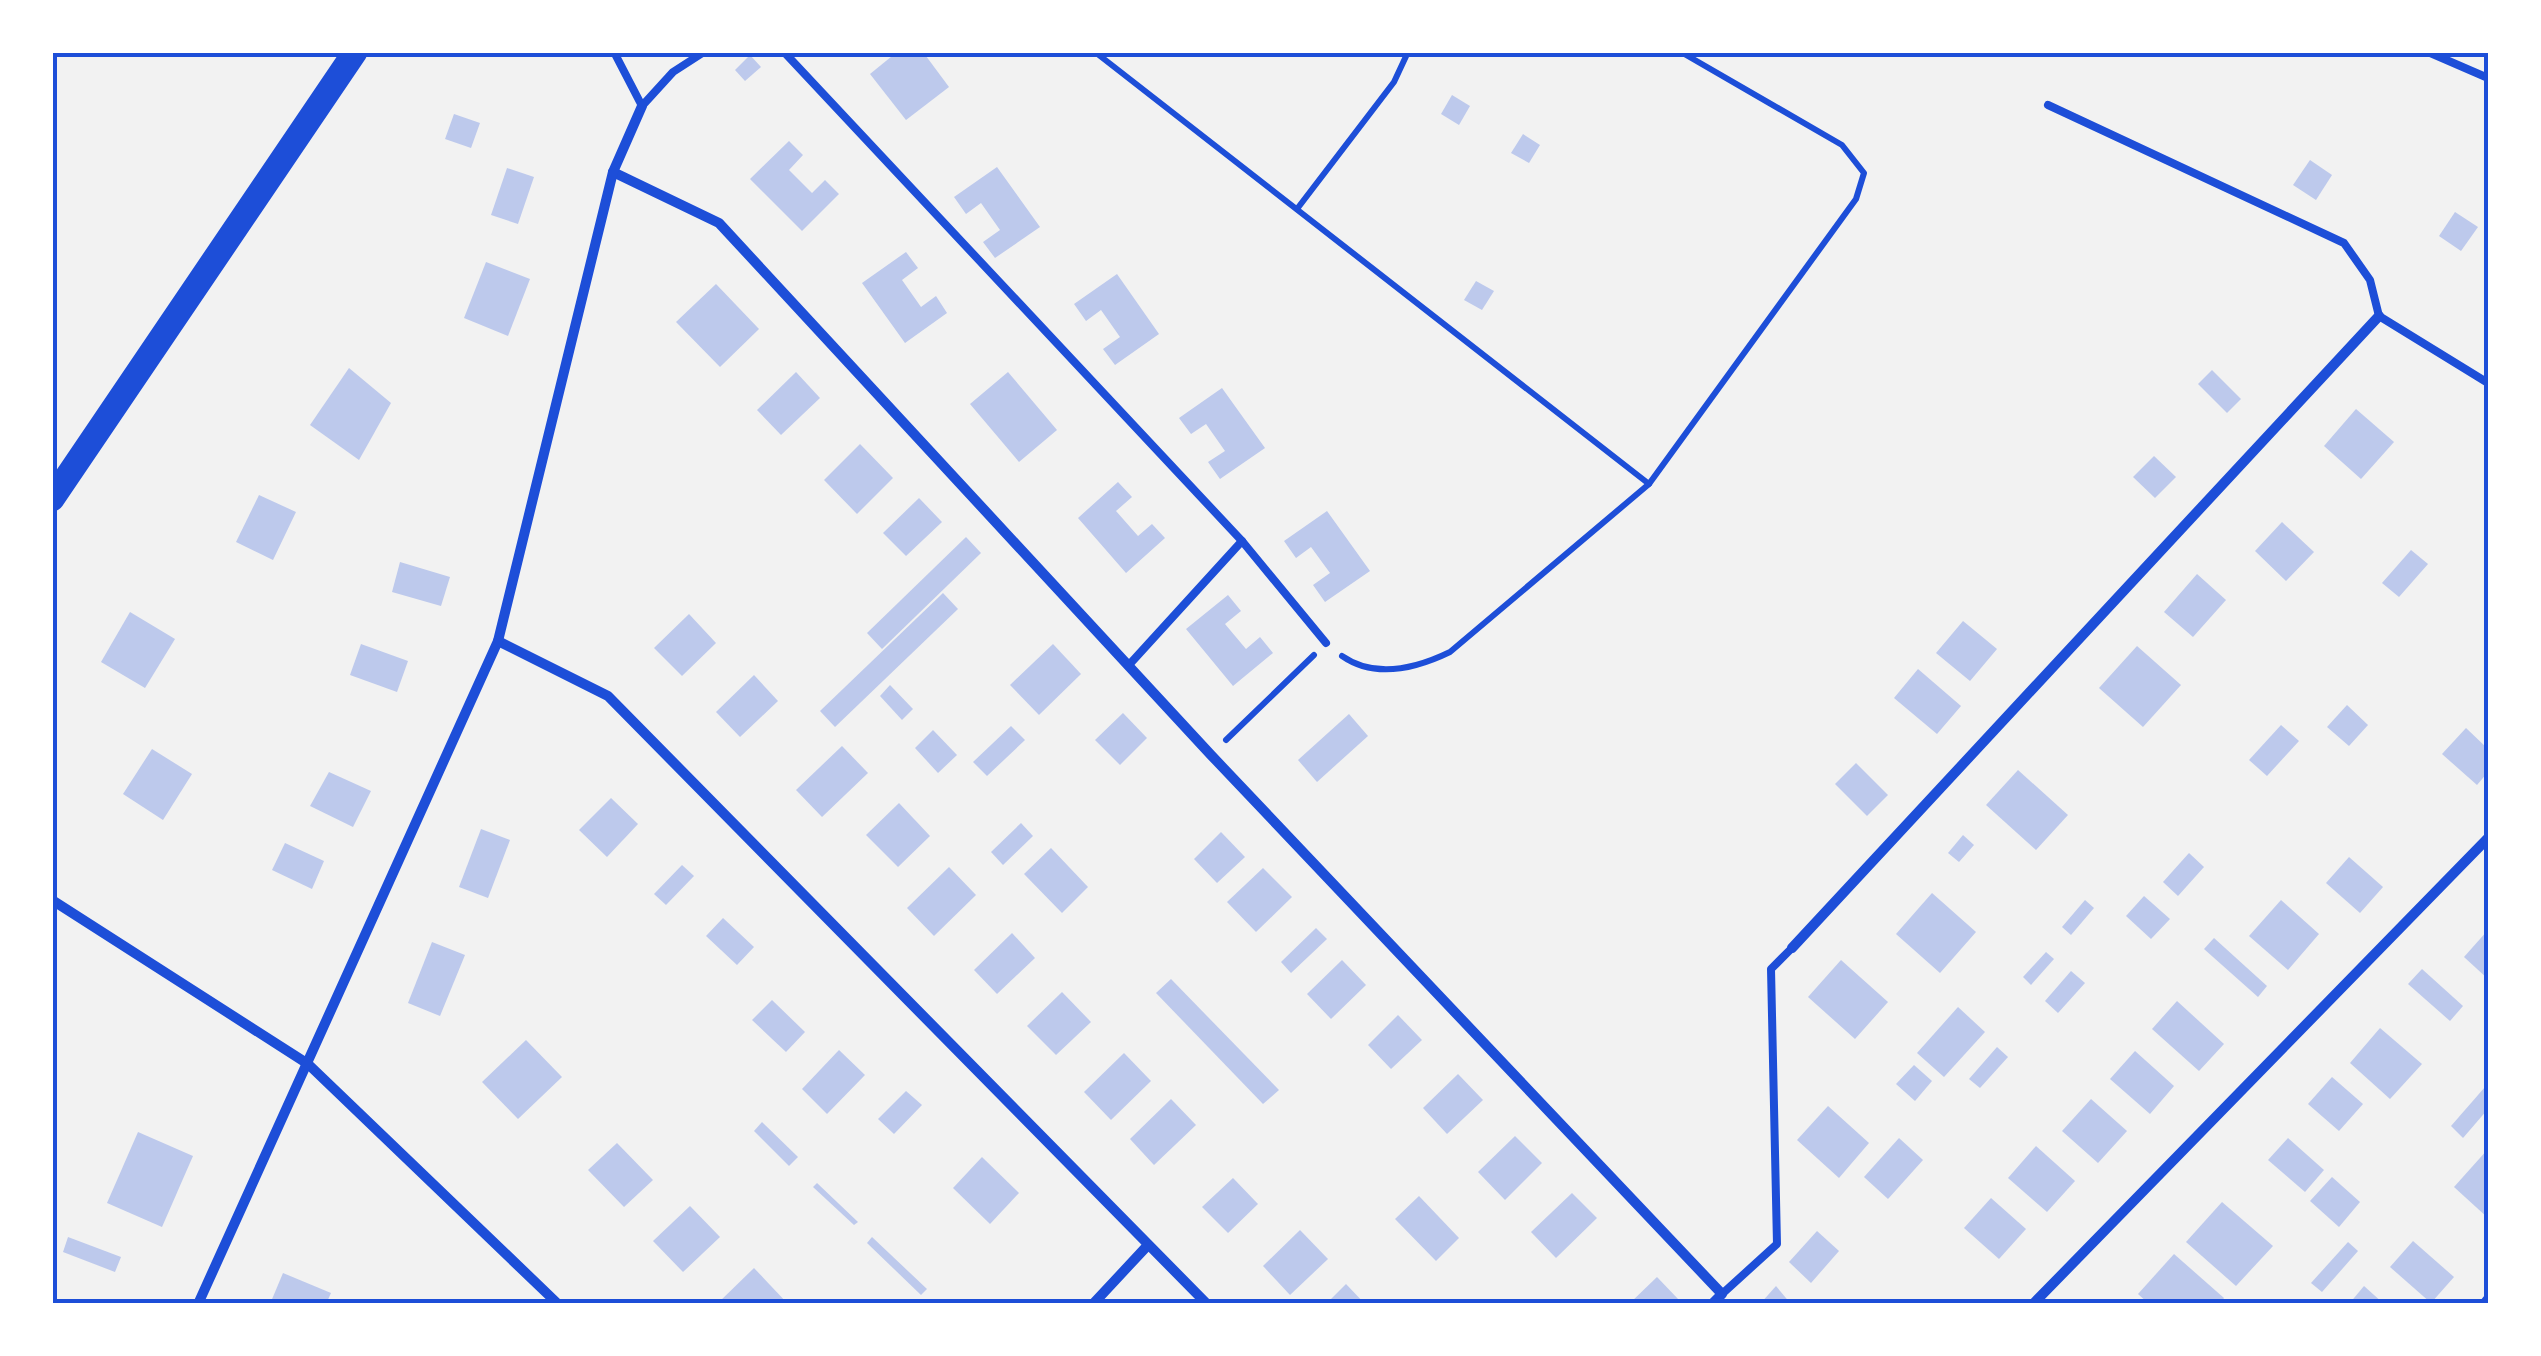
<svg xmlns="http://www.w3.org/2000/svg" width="2541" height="1356" font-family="'Fira Sans Condensed',sans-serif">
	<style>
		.building { fill: #bdc9ec }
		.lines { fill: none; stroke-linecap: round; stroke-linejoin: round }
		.path { stroke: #1d4ed8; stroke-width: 6 }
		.service { stroke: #1d4ed8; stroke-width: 8 }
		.minor { stroke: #1d4ed8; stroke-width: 10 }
		.trunk { stroke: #1d4ed8; stroke-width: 25 }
		.neatline { fill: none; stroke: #1d4ed8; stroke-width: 4 }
	</style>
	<rect width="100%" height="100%" fill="#f2f2f2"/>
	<g class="building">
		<path d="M897 52H923L949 87 906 120 870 74Z"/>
		<path d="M750 55 761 67 745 81 735 70Z"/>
		<path d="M1452 95 1470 106 1459 125 1441 114Z"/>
		<path d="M454 114 480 123 471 148 445 139Z"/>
		<path d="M1523 134 1540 145 1529 163 1511 153Z"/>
		<path d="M789 141 803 155 789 170 812 193 825 180 839 194 802 231 750 179Z"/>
		<path d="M2310 160 2332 175 2316 200 2293 185Z"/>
		<path d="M997 167 1040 227 995 258 983 242 1000 230 981 203 966 214 954 197Z"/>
		<path d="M507 168 534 177 518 224 491 215Z"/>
		<path d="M2455 212 2478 227 2461 251 2439 236Z"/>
		<path d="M906 252 918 268 902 280 921 307 936 296 947 313 905 343 862 283Z"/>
		<path d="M486 262 530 279 508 336 464 318Z"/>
		<path d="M1117 274 1159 334 1115 365 1103 349 1120 337 1101 310 1086 321 1074 304Z"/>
		<path d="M1476 281 1494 291 1482 310 1464 300Z"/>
		<path d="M716 284 759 329 720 367 676 322Z"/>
		<path d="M349 368 391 403 359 460 310 425Z"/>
		<path d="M2212 370 2241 399 2227 413 2198 384Z"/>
		<path d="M796 372 820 398 781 435 757 410Z"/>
		<path d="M1008 372 1057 430 1019 462 970 404Z"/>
		<path d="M1222 388 1265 448 1220 479 1208 462 1225 451 1206 424 1191 434 1179 418Z"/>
		<path d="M2356 409 2394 442 2361 479 2324 446Z"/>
		<path d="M860 444 893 478 857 514 824 480Z"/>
		<path d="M2154 456 2176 477 2155 498 2133 477Z"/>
		<path d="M1118 482 1132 497 1116 511 1138 536 1152 524 1165 538 1126 573 1078 518Z"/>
		<path d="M259 495 296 512 273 560 236 542Z"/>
		<path d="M919 498 942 522 906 556 883 533Z"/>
		<path d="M1327 511 1370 571 1325 602 1313 585 1330 573 1311 547 1296 558 1284 541Z"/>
		<path d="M2282 522 2314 552 2286 581 2255 551Z"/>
		<path d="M966 537 981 553 882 649 867 633Z"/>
		<path d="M2411 550 2428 564 2399 597 2382 583Z"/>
		<path d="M400 562 450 577 441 606 392 592Z"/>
		<path d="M2197 574 2226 600 2193 637 2164 612Z"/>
		<path d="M943 593 958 609 835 727 820 711Z"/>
		<path d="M1228 595 1241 611 1225 624 1246 649 1260 637 1273 653 1233 686 1186 629Z"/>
		<path d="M130 612 175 639 145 688 101 662Z"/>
		<path d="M689 614 716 643 682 676 654 648Z"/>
		<path d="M1963 621 1997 649 1970 681 1936 653Z"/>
		<path d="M361 644 408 661 397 692 350 675Z"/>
		<path d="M1053 644 1081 674 1039 715 1010 685Z"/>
		<path d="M2137 646 2181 685 2143 727 2099 688Z"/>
		<path d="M1918 669 1961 706 1937 734 1894 698Z"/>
		<path d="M754 675 778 701 740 737 716 712Z"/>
		<path d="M890 685 913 709 902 720 880 696Z"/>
		<path d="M2347 705 2368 725 2349 746 2327 727Z"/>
		<path d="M1123 713 1147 738 1120 765 1095 740Z"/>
		<path d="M1349 714 1368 736 1317 782 1298 760Z"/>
		<path d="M2281 725 2299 741 2267 776 2249 760Z"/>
		<path d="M1011 726 1025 740 987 776 973 762Z"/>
		<path d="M2466 728 2488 749V772L2477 785 2442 754Z"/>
		<path d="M933 730 957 755 938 773 915 748Z"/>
		<path d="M842 746 868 773 822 817 796 790Z"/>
		<path d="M152 749 192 774 163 820 123 794Z"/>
		<path d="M1856 763 1888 795 1867 816 1835 784Z"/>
		<path d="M2018 770 2068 815 2036 850 1986 805Z"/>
		<path d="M329 772 371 791 353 827 310 806Z"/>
		<path d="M611 798 638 824 607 857 579 830Z"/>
		<path d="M899 803 930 836 898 867 866 835Z"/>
		<path d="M1021 823 1033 836 1003 865 991 852Z"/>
		<path d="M481 829 510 840 488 898 459 887Z"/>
		<path d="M1221 832 1245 857 1217 883 1194 859Z"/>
		<path d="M1963 835 1974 845 1959 862 1948 853Z"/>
		<path d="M285 843 324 861 312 889 272 870Z"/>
		<path d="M1051 848 1088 887 1062 913 1024 874Z"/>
		<path d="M2189 853 2204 867 2178 896 2163 882Z"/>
		<path d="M2349 857 2383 887 2360 913 2326 883Z"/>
		<path d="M682 865 694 876 666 905 654 894Z"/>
		<path d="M949 867 976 895 934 936 907 908Z"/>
		<path d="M1263 868 1292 897 1256 932 1227 902Z"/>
		<path d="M1932 893 1976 932 1940 973 1896 934Z"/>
		<path d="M2144 896 2170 919 2151 939 2126 916Z"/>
		<path d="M2085 900 2094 908 2071 935 2062 927Z"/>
		<path d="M2281 900 2319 934 2288 970 2249 936Z"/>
		<path d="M723 918 754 947 737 965 706 936Z"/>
		<path d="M1316 928 1327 939 1291 973 1281 962Z"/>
		<path d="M2488 930V979L2464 957Z"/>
		<path d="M1012 933 1035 958 997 994 974 970Z"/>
		<path d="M2214 938 2267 986 2258 997 2204 949Z"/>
		<path d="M432 942 465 955 440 1016 408 1003Z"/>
		<path d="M2046 952 2054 959 2031 985 2023 977Z"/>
		<path d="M1342 960 1366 985 1331 1019 1307 994Z"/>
		<path d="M1841 960 1888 1002 1855 1039 1808 997Z"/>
		<path d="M2422 969 2463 1006 2450 1021 2408 984Z"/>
		<path d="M2071 971 2085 983 2058 1013 2045 1001Z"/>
		<path d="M1171 979 1279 1090 1263 1104 1156 993Z"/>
		<path d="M1062 992 1091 1022 1056 1055 1027 1026Z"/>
		<path d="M772 1000 805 1032 786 1052 752 1020Z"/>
		<path d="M2177 1001 2224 1044 2199 1071 2152 1029Z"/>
		<path d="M1958 1007 1985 1032 1944 1077 1917 1053Z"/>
		<path d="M1398 1015 1422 1040 1391 1069 1368 1045Z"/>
		<path d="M2380 1028 2422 1064 2390 1099 2350 1063Z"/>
		<path d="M526 1040 562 1077 518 1119 482 1082Z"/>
		<path d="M1997 1047 2008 1057 1980 1088 1969 1079Z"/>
		<path d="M839 1050 865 1075 827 1114 802 1089Z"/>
		<path d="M2135 1051 2174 1086 2150 1114 2110 1079Z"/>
		<path d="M1124 1053 1151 1081 1111 1120 1084 1092Z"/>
		<path d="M1914 1065 1932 1081 1915 1101 1896 1084Z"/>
		<path d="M1458 1074 1483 1100 1447 1134 1423 1108Z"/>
		<path d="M2332 1077 2363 1104 2339 1131 2308 1104Z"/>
		<path d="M2485 1087 2488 1109 2463 1138 2451 1126Z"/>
		<path d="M906 1091 922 1105 894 1134 878 1119Z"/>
		<path d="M1171 1099 1196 1125 1154 1165 1130 1139Z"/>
		<path d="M2091 1099 2127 1131 2098 1163 2062 1131Z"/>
		<path d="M1828 1106 1869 1143 1839 1178 1797 1140Z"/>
		<path d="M762 1122 798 1157 789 1166 754 1131Z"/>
		<path d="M138 1132 193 1156 162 1227 107 1203Z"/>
		<path d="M1515 1136 1542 1163 1505 1200 1478 1172Z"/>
		<path d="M1899 1138 1923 1160 1888 1199 1864 1177Z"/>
		<path d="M2288 1138 2324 1170 2305 1192 2268 1160Z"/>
		<path d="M617 1143 653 1180 624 1207 588 1170Z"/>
		<path d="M2036 1146 2075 1181 2047 1212 2008 1178Z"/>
		<path d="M2488 1149V1218L2454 1187Z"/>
		<path d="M982 1157 1019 1193 990 1224 953 1188Z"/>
		<path d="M2332 1177 2360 1202 2339 1227 2310 1201Z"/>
		<path d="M1233 1178 1258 1204 1228 1233 1202 1207Z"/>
		<path d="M817 1183 858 1222 854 1225 813 1187Z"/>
		<path d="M1572 1193 1597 1218 1556 1258 1531 1232Z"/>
		<path d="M1419 1196 1459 1238 1436 1261 1395 1219Z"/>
		<path d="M1991 1198 2026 1229 1999 1259 1964 1228Z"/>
		<path d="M2222 1202 2273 1246 2236 1286 2186 1242Z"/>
		<path d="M690 1206 720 1237 683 1272 653 1241Z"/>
		<path d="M1300 1230 1328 1259 1290 1295 1263 1266Z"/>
		<path d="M1817 1231 1839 1251 1811 1283 1789 1262Z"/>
		<path d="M68 1237 121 1257 115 1272 63 1252Z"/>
		<path d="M872 1237 927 1289 921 1295 867 1243Z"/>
		<path d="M2413 1241 2454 1277 2431 1303 2390 1267Z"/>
		<path d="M2348 1242 2358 1251 2322 1292 2311 1283Z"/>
		<path d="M2174 1254 2224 1298 2220 1304H2149L2138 1294Z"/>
		<path d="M754 1268 788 1304H717Z"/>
		<path d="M283 1273 331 1293 326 1304H270Z"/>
		<path d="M1657 1277 1679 1300 1675 1304H1629Z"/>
		<path d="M1346 1284 1365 1304H1326Z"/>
		<path d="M1776 1286 1791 1304H1760Z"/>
		<path d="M2364 1286 2384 1304H2349Z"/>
	</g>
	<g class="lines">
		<g class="path">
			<path d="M1095 52 1649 484 1856 199 1864 173 1842 145 1681 52"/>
			<path d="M1297 209 1394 82 1408 52"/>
			<path d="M1342 656C1375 679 1417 668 1450 652L1649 484"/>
			<path d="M1226 740 1314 655"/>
		</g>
		<g class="service">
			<path d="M614 52 642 106 673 72 704 52"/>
			<path d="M784 52 1242 541 1326 643"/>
			<path d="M2428 52 2488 78"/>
			<path d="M2048 105 2344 243 2370 280 2379 316 2488 383"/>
			<path d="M1128 666 1242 541"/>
			<path d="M1722 1294 1777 1244 1771 969 1792 948"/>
		</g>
		<g class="minor">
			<path d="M613 172 719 223 1211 755 1722 1294 1712 1304"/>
			<path d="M498 641 608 696 1207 1304"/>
			<path d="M52 900 308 1064 558 1304"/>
			<path d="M1792 948 2379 316"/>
			<path d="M198 1304 498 641 613 172 642 106"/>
			<path d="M1093 1304 1148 1245"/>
			<path d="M2033 1304 2488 838"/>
			<path d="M2484 1304 2488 1299"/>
		</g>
		<path class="trunk" d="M52 499 355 52"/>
	</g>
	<rect width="2541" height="1356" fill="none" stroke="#ffffff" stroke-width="110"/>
	<rect x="55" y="55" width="2431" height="1246" class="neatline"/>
</svg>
